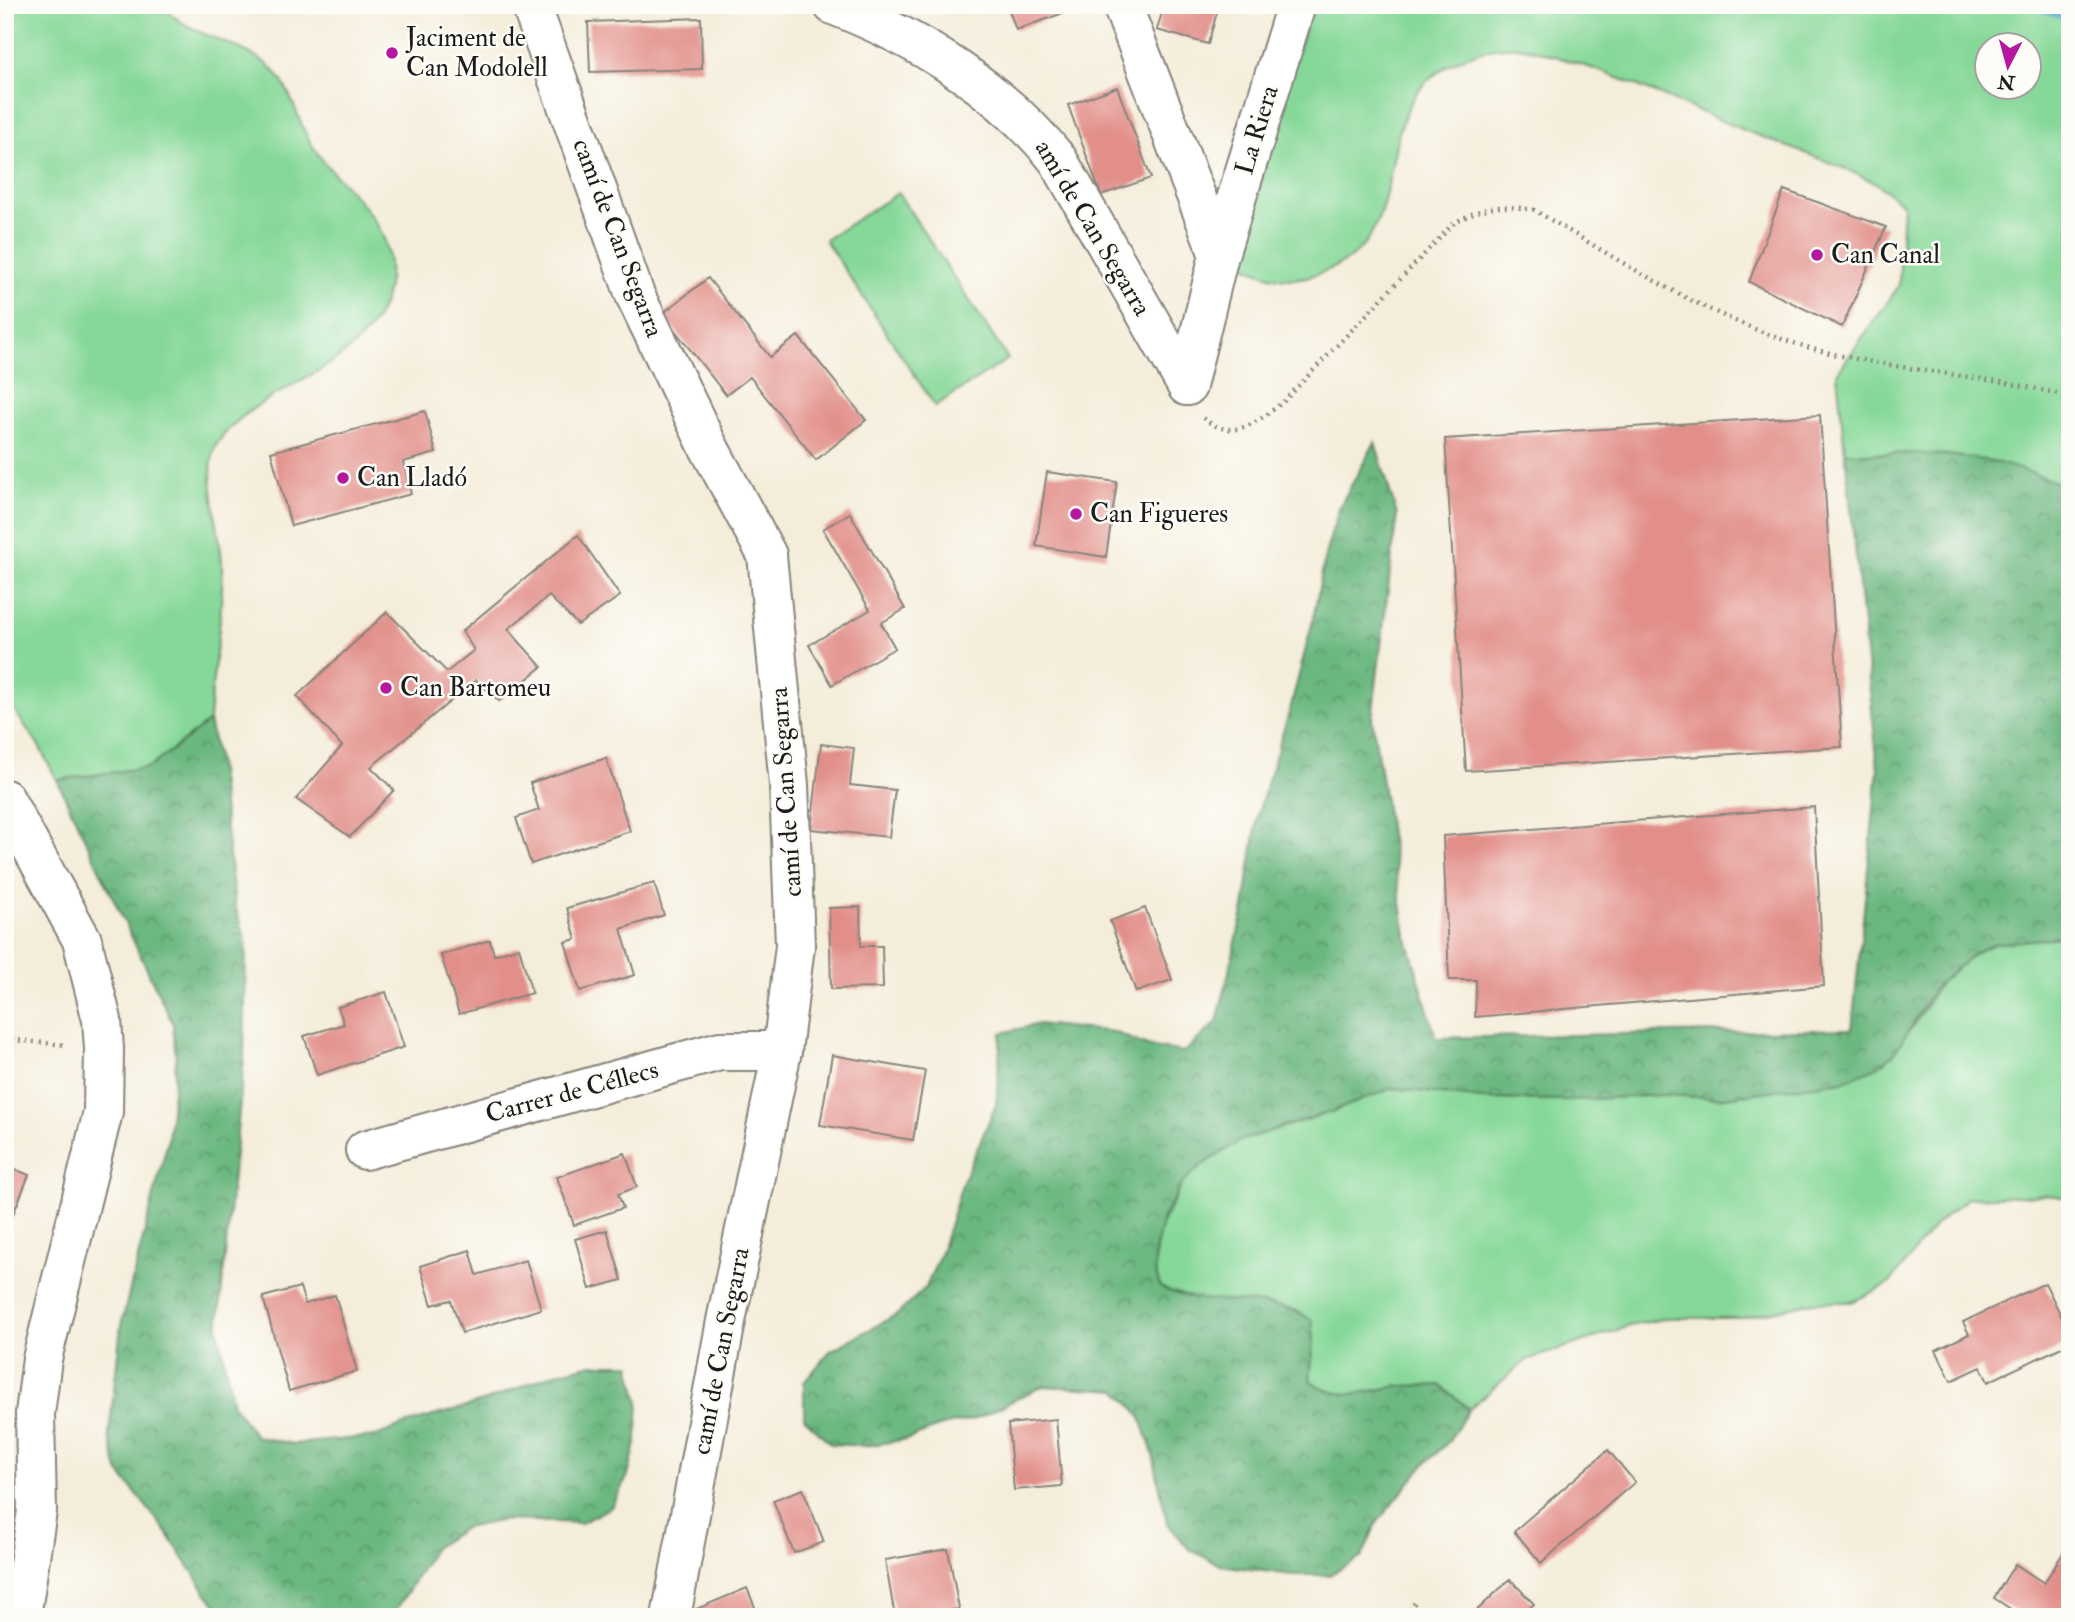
<svg xmlns="http://www.w3.org/2000/svg" width="2075" height="1622" font-family="'IM FELL Double Pica',serif">
	<style>
		.grass { fill: #86d899; stroke: #517a5a; stroke-width: 2; fill-rule: evenodd }
		.forest { fill: url(#forest-crowns); stroke: #446a4e; stroke-width: 2 }
		.lines { fill: none; stroke-linecap: round; stroke-linejoin: round }
		.stream { stroke: #57a2cf; stroke-width: 12 }
		.building { fill: #e28e89 }
		.street-casing { stroke: #88847b; stroke-width: 42 }
		.path { stroke: #88847b; stroke-width: 4.5; stroke-dasharray: 2 5; stroke-linecap: butt }
		.street { stroke: #fff; stroke-width: 38 }
		.poi-dot { fill: #b5179e; stroke: #fdfcf7; stroke-width: 2.5 }
		.labels { text-anchor: middle; dominant-baseline: central; stroke-width: 5; stroke-linejoin: round; paint-order: stroke }
		.poi-label { font-size: 26px; fill: #1c1c1c; stroke: #fdfcf7; text-anchor: start }
		.street-label { font-size: 26px; fill: #1c1c1c; stroke: #fdfcf7 }
	</style>
	<defs>
		<pattern id="forest-crowns" width="20" height="18" patternUnits="userSpaceOnUse" patternTransform="scale(1.75)"><rect width="20" height="18" fill="#6cb881"/><path d="M2 6a3 3 0 1 1 6 0M12 15a3 3 0 1 1 6 0" fill="none" stroke="#589569"/></pattern>
	</defs>
	<rect width="100%" height="100%" fill="#fdfcf7"/>
	<filter id="ink" filterUnits="userSpaceOnUse"><feTurbulence type="fractalNoise" baseFrequency=".0143" numOctaves="2"/><feDisplacementMap in="SourceGraphic" scale="14" xChannelSelector="R" yChannelSelector="G"/><feConvolveMatrix kernelMatrix="1 2 1 2 8 2 1 2 1" color-interpolation-filters="sRGB"/></filter>
	<filter id="wash" filterUnits="userSpaceOnUse"><feTurbulence type="fractalNoise" baseFrequency=".00686" numOctaves="4" result="noise"/><feDisplacementMap in="SourceGraphic" scale="28" xChannelSelector="R" yChannelSelector="G"/><feGaussianBlur stdDeviation="1.57" result="paint"/><feColorMatrix in="noise" values="0 0 0 0 0 0 0 0 0 0 0 0 0 0 0 0 0 1.4 0 .05"/><feComposite in="paint" operator="in"/></filter>
	<g filter="url(#wash)">
		<rect width="100%" height="100%" fill="#f4edda"/>
		<g class="grass">
			<path d="M5 5H163C184 35 239 41 268 65 288 82 295 111 306 134 324 172 361 194 380 230 389 246 391 269 388 287 373 372 262 380 218 442 201 466 221 534 222 563 224 615 212 669 209 721L150 767 57 780 39 746 5 697Z"/>
			<path d="M1311 5H2061L2062 18 2070 39V489C2023 466 1979 456 1927 454 1899 452 1873 456 1845 452L1837 373 1899 286 1903 204 1876 183 1843 168C1809 154 1774 142 1739 128 1680 104 1623 77 1561 58 1545 53 1522 45 1505 47 1473 49 1431 69 1414 97 1379 152 1403 241 1328 270 1289 286 1274 279 1238 263ZM1988 46H2030V88H1988Z"/>
			<path d="M898 193 1008 359 935 406 825 240Z"/>
			<path d="M2070 936V1198L2047 1195 1968 1198 1936 1224 1889 1284 1852 1302H1813L1742 1318H1669L1633 1325 1527 1360 1469 1409 1440 1385C1427 1386 1414 1385 1401 1386 1366 1390 1339 1404 1310 1380L1314 1340 1298 1311C1254 1300 1201 1307 1160 1287L1155 1270 1157 1234 1183 1182 1199 1167 1242 1140 1334 1111 1392 1088 1482 1099 1574 1100 1665 1095 1719 1098 1843 1081C1867 1074 1901 1043 1916 1021 1937 992 1942 967 1980 950 2007 937 2040 938 2070 936Z"/>
		</g>
		<g class="forest">
			<path d="M2061 5H2070V39L2062 18Z"/>
			<path d="M1375 442 1397 515 1372 719 1406 935 1436 1038 1852 1029 1878 768 1845 452C1873 456 1899 452 1927 454 1982 456 2021 466 2070 489V936L1994 944 1977 951 1935 987 1894 1054 1878 1067 1843 1081 1719 1098 1665 1095 1574 1100 1482 1099 1392 1088 1334 1111 1242 1140 1199 1167 1183 1182 1163 1218 1155 1253V1270L1160 1287C1207 1311 1267 1291 1312 1320L1314 1340 1310 1380C1339 1404 1367 1390 1401 1386 1414 1385 1427 1386 1440 1385L1469 1409 1449 1441 1423 1466 1376 1524 1362 1557 1329 1575H1292L1220 1565 1189 1549 1167 1523 1153 1454 1140 1415 1117 1390 1043 1386 976 1419 941 1426 908 1439 865 1446 831 1444 804 1418V1382L830 1351 898 1314 926 1287 940 1255 963 1181 996 1105 1001 1033 1039 1024 1114 1032 1147 1046 1184 1052 1217 1022 1244 908 1258 813 1291 706 1312 624 1326 552 1339 508Z"/>
			<path d="M209 721 218 762 235 906 246 941 244 1059 218 1329 233 1404 255 1436 293 1444 376 1436 409 1423 486 1401 552 1374 592 1364H630L639 1402 637 1440 628 1476 611 1507 581 1523 505 1520 464 1528 434 1548 392 1617H227L207 1594 165 1530 118 1471 109 1435 121 1325 168 1140 176 1060 173 1024 57 780 150 767Z"/>
		</g>
		<g class="lines">
			<path class="stream" d="M2039 5 2070 16"/>
		</g>
		<g id="blocks">
			<g class="building">
				<path d="M913 5H933L929 13Z"/>
				<path d="M1007 5H1070L1072 10 1016 30Z"/>
				<path d="M1164 5H1219L1208 44 1157 30Z"/>
				<path d="M701 18 702 69 590 72 588 22Z"/>
				<path d="M1117 87 1151 178 1101 195 1068 105Z"/>
				<path d="M1784 190 1886 227 1842 327 1749 282Z"/>
				<path d="M708 278 770 357 798 336 866 420 816 460 750 377 726 395 662 314Z"/>
				<path d="M425 411 436 453 403 462 411 494 291 526 271 452Z"/>
				<path d="M1820 415 1842 747 1466 771 1445 439Z"/>
				<path d="M1047 472 1117 482 1106 557 1036 546Z"/>
				<path d="M850 513 905 609 881 623 895 648 832 685 809 645 870 610 823 529Z"/>
				<path d="M578 535 620 596 578 625 549 596 508 629 542 667 499 701 476 680 371 767 394 790 350 837 296 799 342 746 297 696 387 612 447 672 474 650 462 631Z"/>
				<path d="M821 744 854 748 850 785 895 790 889 837 811 829Z"/>
				<path d="M606 758 630 831 531 864 516 818 539 810 530 783Z"/>
				<path d="M1814 807 1824 986 1475 1017 1476 980H1449L1443 836Z"/>
				<path d="M654 883 664 915 621 929 635 975 580 991 565 942 576 939 567 908Z"/>
				<path d="M860 907 861 946H882L883 988 831 989 829 908Z"/>
				<path d="M1145 908 1172 980 1136 992 1110 921Z"/>
				<path d="M490 940 494 955 519 947 532 993 459 1014 441 955Z"/>
				<path d="M386 992 404 1047 317 1075 304 1036 344 1024 338 1007Z"/>
				<path d="M832 1055 925 1071 913 1140 820 1125Z"/>
				<path d="M625 1153 637 1187 618 1194 623 1208 574 1225 557 1177Z"/>
				<path d="M5 1165 29 1175 12 1217 5 1215Z"/>
				<path d="M607 1230 622 1280 590 1289 575 1239Z"/>
				<path d="M470 1250 477 1275 526 1260 541 1309 462 1333 451 1300 432 1305 420 1266Z"/>
				<path d="M2045 1283 2070 1334V1343L1988 1382 1981 1367 1951 1381 1936 1350 1969 1334 1963 1322Z"/>
				<path d="M300 1287 305 1304 335 1295 357 1371 289 1391 263 1297Z"/>
				<path d="M1056 1419 1062 1486 1014 1490 1008 1424Z"/>
				<path d="M1608 1450 1635 1482 1541 1563 1514 1531Z"/>
				<path d="M803 1489 824 1542 794 1553 773 1500Z"/>
				<path d="M2067 1547 2070 1549V1601L2060 1617H2023L1994 1598 2015 1564 2044 1583Z"/>
				<path d="M948 1549 959 1609 916 1617H895L885 1560Z"/>
				<path d="M1510 1579 1534 1604 1520 1617H1470Z"/>
				<path d="M747 1588 759 1617H696L694 1610Z"/>
			</g>
		</g>
	</g>
	<g filter="url(#ink)">
		<use href="#blocks" fill-opacity="0" stroke="#88847b" stroke-width="2"/>
		<g class="lines">
			<g class="street-casing">
				<g id="street">
					<path d="M531 5 635 295 707 444 767 555 789 785 795 946 782 1051 726 1321 671 1617"/>
					<path d="M833 5C918 38 1001 89 1058 160L1187 386"/>
					<path d="M1122 5 1219 255"/>
					<path d="M1187 386 1219 255 1296 5"/>
					<path d="M5 799 82 940 102 1020 104 1049 103 1112 42 1359 35 1414 37 1511 21 1617"/>
					<path d="M365 1150 720 1051H782"/>
				</g>
			</g>
			<g class="path">
				<path d="M1203 418C1234 443 1259 421 1284 401L1454 223C1485 206 1499 204 1534 210 1624 263 1712 321 1814 349 1898 372 1986 374 2070 397"/>
				<path d="M5 1039 65 1045"/>
				<path d="M1407 1617 1415 1602"/>
			</g>
			<use href="#street" class="street"/>
		</g>
	</g>
	<g class="poi-dot">
		<circle cx="392" cy="53" r="7"/>
		<circle cx="1817" cy="255" r="7"/>
		<circle cx="343" cy="478" r="7"/>
		<circle cx="1076" cy="514" r="7"/>
		<circle cx="386" cy="688" r="7"/>
	</g>
	<g class="labels">
		<g class="poi-label">
			<text x="406" y="38">Jaciment de<tspan x="406" dy="30">Can Modolell</tspan></text>
			<text x="1831" y="255">Can Canal</text>
			<text x="357" y="478">Can Lladó</text>
			<text x="1090" y="514">Can Figueres</text>
			<text x="400" y="688">Can Bartomeu</text>
		</g>
		<g class="street-label">
			<text transform="translate(1257 130) rotate(-73)">La Riera</text>
			<text transform="translate(1093 228) rotate(59)">amí de Can Segarra</text>
			<text transform="translate(618 238) rotate(69)">camí de Can Segarra</text>
			<text transform="translate(786 792) rotate(-94)">camí de Can Segarra</text>
			<text transform="translate(572 1092) rotate(-15)">Carrer de Céllecs</text>
			<text transform="translate(721 1351) rotate(-79)">camí de Can Segarra</text>
		</g>
	</g>
	<rect width="2075" height="1622" fill="none" stroke="#fdfcf7" stroke-width="28"/>
	<g transform="translate(2008 66) rotate(186)"><circle r="33" fill="#fdfcf7" stroke="#a3a29f" stroke-width="2"/>
	<path d="M0-5L12 26L0 18L-12 26Z" fill="#b5179e"/>
	<text y="-10" font-size="19" font-weight="bold" text-anchor="middle" fill="#1c1c1c">N</text>
	</g>
</svg>
